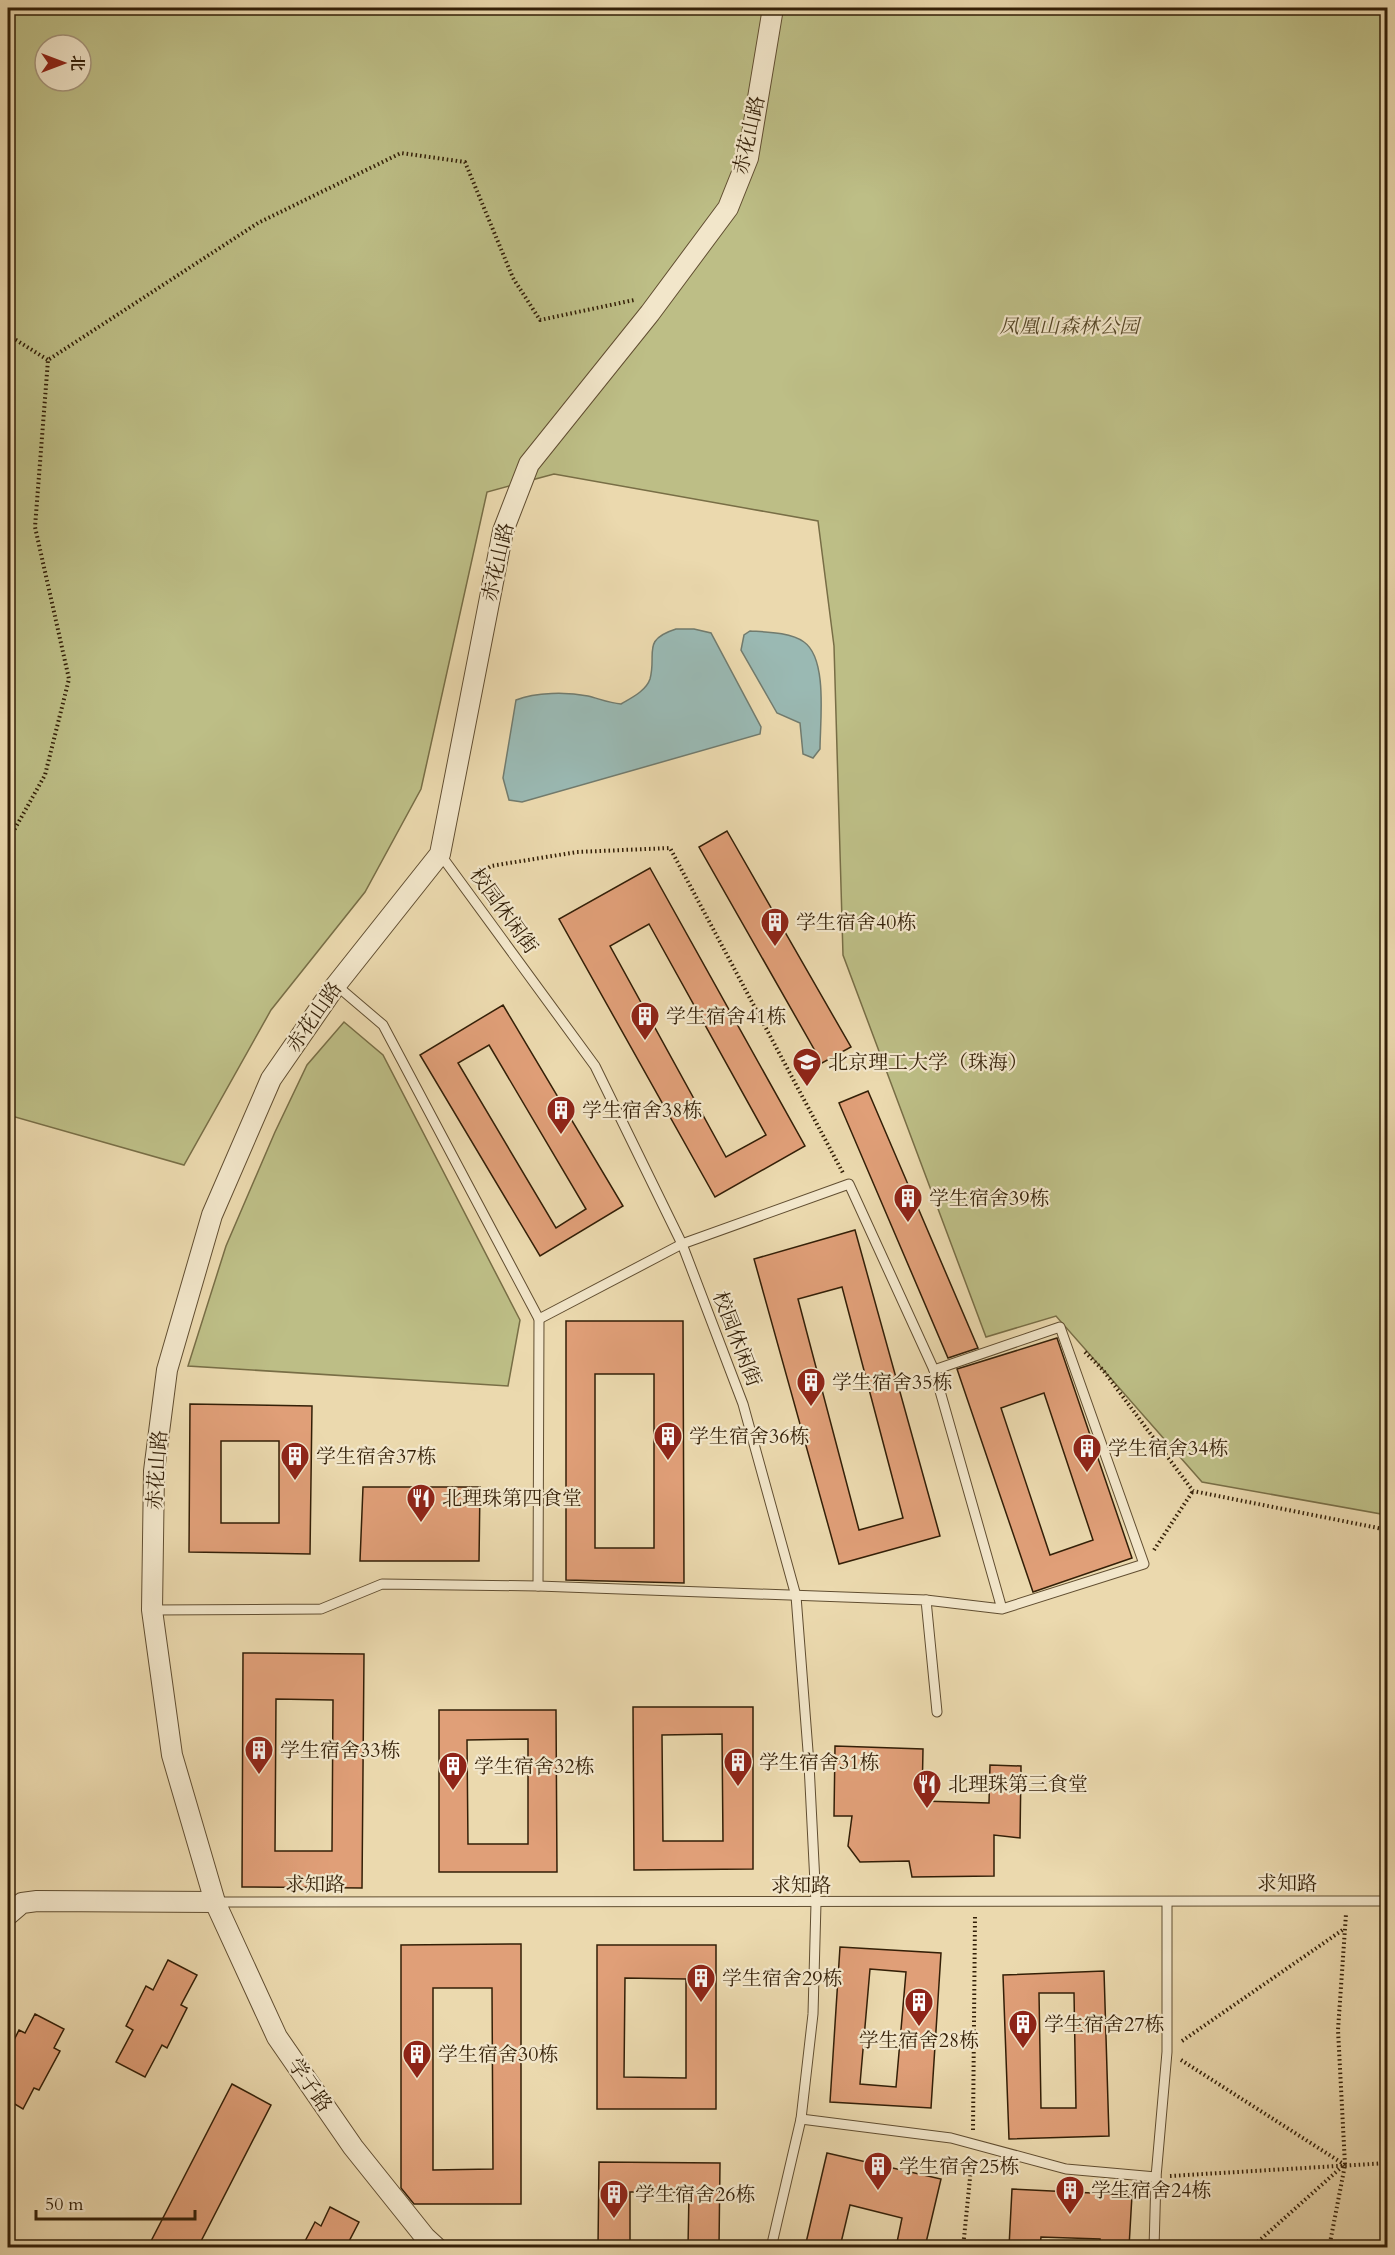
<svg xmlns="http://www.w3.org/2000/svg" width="1395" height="2255" font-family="Cardo,'Noto Serif SC',serif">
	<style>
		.green { fill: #bdbe86; stroke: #786e46; stroke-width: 1.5; fill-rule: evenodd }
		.water { fill: #9ab9b3; stroke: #717b6e; stroke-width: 1.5 }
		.building { fill: #e09f78; stroke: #331f07; stroke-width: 1.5; fill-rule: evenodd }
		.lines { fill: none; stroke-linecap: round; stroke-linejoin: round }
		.service-casing { stroke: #614e31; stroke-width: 11 }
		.minor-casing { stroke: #614e31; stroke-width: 22 }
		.path { stroke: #331f07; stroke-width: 4; stroke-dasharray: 1.5 3; stroke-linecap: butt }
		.service { stroke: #f2e6ca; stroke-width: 9 }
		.minor { stroke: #f2e6ca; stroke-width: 20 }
		.labels { text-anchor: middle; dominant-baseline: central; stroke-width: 4.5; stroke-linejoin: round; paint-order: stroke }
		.street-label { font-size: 20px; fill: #331f07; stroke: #f2e6ca }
		.park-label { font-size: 20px; font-style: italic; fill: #564727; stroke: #f2e6ca }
		.poi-label { font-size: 20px; fill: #331f07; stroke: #f2e6ca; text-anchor: start }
	</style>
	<rect width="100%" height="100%" fill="#ebd9ae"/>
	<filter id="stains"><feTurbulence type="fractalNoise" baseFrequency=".00333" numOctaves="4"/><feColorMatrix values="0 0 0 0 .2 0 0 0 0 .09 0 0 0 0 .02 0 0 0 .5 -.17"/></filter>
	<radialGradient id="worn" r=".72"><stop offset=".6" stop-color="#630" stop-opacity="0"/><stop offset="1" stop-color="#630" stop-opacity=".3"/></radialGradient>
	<g class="green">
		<path d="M8 8H1387V1515L1202 1482 1056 1316 986 1337 843 955 834 646 818 521 554 474 487 492 421 789 365 892 271 1010 184 1165 8 1115ZM45 45H81V81H45Z"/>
		<path d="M344 1022 383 1055 520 1320 508 1386 188 1366 226 1246 275 1132 307 1065Z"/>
	</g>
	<g class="water">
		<path d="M676 629H694L711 633 761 727 760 734 522 802 509 800 503 778 516 700C536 692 567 692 588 696 600 699 609 703 621 704 631 698 646 691 650 679 657 653 641 640 676 629Z"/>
		<path d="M750 631C766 632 791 632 804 642 828 659 820 722 820 749L813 758 803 754 800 723 777 713 741 650 744 635Z"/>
	</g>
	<g class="building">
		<path d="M727 831 851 1047 822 1063 699 847Z"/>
		<path d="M650 868 805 1146 715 1197 559 919ZM649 924 766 1135 726 1157 610 946Z"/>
		<path d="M503 1005 623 1206 540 1256 420 1055ZM489 1045 586 1209 556 1228 458 1063Z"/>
		<path d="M868 1091 978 1348 948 1358 839 1103Z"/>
		<path d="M855 1230 940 1536 839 1564 754 1259ZM842 1287 903 1518 859 1530 798 1299Z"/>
		<path d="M566 1321H683L684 1583 566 1580ZM595 1374H654V1548H595Z"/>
		<path d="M1057 1338 1132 1558 1033 1592 957 1369ZM1044 1393 1093 1540 1050 1555 1001 1408Z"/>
		<path d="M190 1404 312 1406 310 1554 189 1552ZM221 1441H279V1523H221Z"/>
		<path d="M363 1487H480L479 1561H360Z"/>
		<path d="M243 1653 364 1654 362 1888 242 1887ZM276 1699 333 1700 332 1851H275Z"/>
		<path d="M633 1707H753V1869L634 1870ZM722 1734 723 1841H663L662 1735Z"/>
		<path d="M439 1710H556L557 1872H439ZM528 1739V1844H468L467 1740Z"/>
		<path d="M835 1746 923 1749 922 1801 989 1803 990 1765 1021 1766 1020 1838 994 1835V1876L912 1877 909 1861 860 1862 848 1846 852 1816H834Z"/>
		<path d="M521 1944V2204H414L401 2188V1945ZM433 1988H492L493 2169 433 2170Z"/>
		<path d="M597 1945H716V2109H597ZM625 1978 686 1979V2078L624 2077Z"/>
		<path d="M840 1947 941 1953 931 2108 830 2102ZM870 1969 906 1972 896 2087 860 2084Z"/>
		<path d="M168 1960 197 1975 181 2005 187 2008 167 2048 162 2045 145 2077 116 2062 133 2030 126 2026 146 1986 153 1990Z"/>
		<path d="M1104 1971 1109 2136 1009 2139 1003 1975ZM1039 1993H1074L1076 2108H1041Z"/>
		<path d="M35 2014 64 2029 54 2048 60 2051 39 2090 34 2088 23 2109 8 2100V2052L19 2030 25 2033Z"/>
		<path d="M232 2084 271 2105 198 2247H148Z"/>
		<path d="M827 2153 941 2179 925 2247H896L902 2218 850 2205 840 2247H805Z"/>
		<path d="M599 2162 720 2163 719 2247H688L689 2192H630V2247H598Z"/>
		<path d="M1012 2189 1132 2195 1129 2247H1100V2239L1041 2237 1040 2247H1009Z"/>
		<path d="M330 2207 359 2222 346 2247H302L315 2222 321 2226Z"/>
	</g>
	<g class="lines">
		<g class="service-casing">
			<g id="service">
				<path d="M440 854 595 1066 682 1244 743 1404 796 1596 809 1764 816 1903 813 2014 801 2119 771 2248"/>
				<path d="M336 985 383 1025 539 1319 538 1586"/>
				<path d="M539 1319 682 1244 849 1184 934 1370"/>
				<path d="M926 1600 1002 1609 1144 1564 1060 1327 934 1370 1002 1609"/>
				<path d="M152 1610 321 1609 382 1584 538 1586 926 1600 937 1712"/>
				<path d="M215 1902 1388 1901"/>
				<path d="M801 2119 951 2138 1066 2169 1156 2177"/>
				<path d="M1154 2248 1156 2177 1167 2052V1902"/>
			</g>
		</g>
		<g class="minor-casing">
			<g id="minor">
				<path d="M8 1915 22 1903 37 1901 215 1902"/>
				<path d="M437 2248 425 2237 353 2147 277 2037 215 1902 172 1755 152 1610 154 1471 167 1370 212 1215 271 1079 336 985 440 854 503 531 529 464 650 313 728 208 748 158 773 8"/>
			</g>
		</g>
		<g class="path">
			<path d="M8 335 48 360"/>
			<path d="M8 841 45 775 69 679 35 527 48 360 258 223 401 153 465 162 513 278 540 320 634 300"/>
			<path d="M474 878 491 866 577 852 670 848 843 1173"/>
			<path d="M1085 1352 1103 1370 1193 1491 1388 1530"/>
			<path d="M1154 1550 1193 1491"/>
			<path d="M1182 2041 1344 1929"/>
			<path d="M1181 2060 1345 2165"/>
			<path d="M973 2130 975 1915"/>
			<path d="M1170 2176 1388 2163"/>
			<path d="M963 2248 972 2158"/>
			<path d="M1251 2248 1344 2165"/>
			<path d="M1329 2248 1345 2165 1338 2030 1346 1914"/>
		</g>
		<use href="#service" class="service"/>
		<use href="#minor" class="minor"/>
	</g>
	<defs>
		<g id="building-pin" transform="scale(1.5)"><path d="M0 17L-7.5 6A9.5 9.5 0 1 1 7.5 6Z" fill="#8f2418" stroke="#f2e6ca"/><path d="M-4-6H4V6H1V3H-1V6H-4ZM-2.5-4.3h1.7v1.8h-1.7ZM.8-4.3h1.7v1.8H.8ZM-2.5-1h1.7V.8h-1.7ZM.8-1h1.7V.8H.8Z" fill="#fff"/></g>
		<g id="university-pin" transform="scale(1.5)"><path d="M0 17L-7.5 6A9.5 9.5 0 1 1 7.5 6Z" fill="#8f2418" stroke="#f2e6ca"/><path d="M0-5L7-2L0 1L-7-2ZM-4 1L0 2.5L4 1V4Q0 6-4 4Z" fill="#fff"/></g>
		<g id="restaurant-pin" transform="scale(1.5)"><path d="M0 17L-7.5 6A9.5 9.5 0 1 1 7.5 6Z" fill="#8f2418" stroke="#f2e6ca"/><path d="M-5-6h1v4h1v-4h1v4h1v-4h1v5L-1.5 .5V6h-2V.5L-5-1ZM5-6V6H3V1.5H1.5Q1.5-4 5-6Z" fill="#fff"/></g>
	</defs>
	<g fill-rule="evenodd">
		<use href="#building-pin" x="775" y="922"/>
		<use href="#building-pin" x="645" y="1016"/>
		<use href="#university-pin" x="807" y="1062"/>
		<use href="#building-pin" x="561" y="1110"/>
		<use href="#building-pin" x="908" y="1198"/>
		<use href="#building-pin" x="811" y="1382"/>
		<use href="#building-pin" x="668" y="1436"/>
		<use href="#building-pin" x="1087" y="1448"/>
		<use href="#building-pin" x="295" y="1456"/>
		<use href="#restaurant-pin" x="421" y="1498"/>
		<use href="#building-pin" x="259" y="1750"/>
		<use href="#building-pin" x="738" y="1762"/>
		<use href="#building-pin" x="453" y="1766"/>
		<use href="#restaurant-pin" x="927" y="1784"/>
		<use href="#building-pin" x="701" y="1978"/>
		<use href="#building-pin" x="919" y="2002"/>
		<use href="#building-pin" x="1023" y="2024"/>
		<use href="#building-pin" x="417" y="2054"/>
		<use href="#building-pin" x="878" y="2166"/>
		<use href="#building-pin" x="1070" y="2190"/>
		<use href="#building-pin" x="614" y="2194"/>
	</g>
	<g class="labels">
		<g class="street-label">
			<text transform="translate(749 135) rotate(-77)">赤花山路</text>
			<text transform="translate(498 562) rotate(-77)">赤花山路</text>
			<text transform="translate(504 911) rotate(54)">校园休闲街</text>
			<text transform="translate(314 1017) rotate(-55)">赤花山路</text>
			<text transform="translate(737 1339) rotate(69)">校园休闲街</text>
			<text transform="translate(157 1470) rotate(-86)">赤花山路</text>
			<text x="1287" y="1883">求知路</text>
			<text x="315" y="1884">求知路</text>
			<text x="801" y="1885">求知路</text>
			<text transform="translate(310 2085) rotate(55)">学子路</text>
		</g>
		<g class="park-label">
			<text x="1069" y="326">凤凰山森林公园</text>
		</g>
		<g class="poi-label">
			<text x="796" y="922">学生宿舍40栋</text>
			<text x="666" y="1016">学生宿舍41栋</text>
			<text x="828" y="1062">北京理工大学（珠海）</text>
			<text x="582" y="1110">学生宿舍38栋</text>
			<text x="929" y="1198">学生宿舍39栋</text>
			<text x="832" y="1382">学生宿舍35栋</text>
			<text x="689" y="1436">学生宿舍36栋</text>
			<text x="1108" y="1448">学生宿舍34栋</text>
			<text x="316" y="1456">学生宿舍37栋</text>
			<text x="442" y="1498">北理珠第四食堂</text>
			<text x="280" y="1750">学生宿舍33栋</text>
			<text x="759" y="1762">学生宿舍31栋</text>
			<text x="474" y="1766">学生宿舍32栋</text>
			<text x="948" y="1784">北理珠第三食堂</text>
			<text x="722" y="1978">学生宿舍29栋</text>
			<text x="1044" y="2024">学生宿舍27栋</text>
			<text x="919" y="2040" text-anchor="middle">学生宿舍28栋</text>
			<text x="438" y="2054">学生宿舍30栋</text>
			<text x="899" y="2166">学生宿舍25栋</text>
			<text x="1091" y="2190">学生宿舍24栋</text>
			<text x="635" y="2194">学生宿舍26栋</text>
		</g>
	</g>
	<rect width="1395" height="2255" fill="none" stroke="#ebd9ae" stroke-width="30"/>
	<rect x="9" y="9" width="1377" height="2237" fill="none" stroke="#331f07" stroke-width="3"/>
	<rect x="15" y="15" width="1365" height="2225" fill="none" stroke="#331f07" stroke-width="1.5"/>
	<g transform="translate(63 63) rotate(90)"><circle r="28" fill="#f2e6ca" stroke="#a6967c" stroke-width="1.5"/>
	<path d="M0-4.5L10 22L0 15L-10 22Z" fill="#8f2418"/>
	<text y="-9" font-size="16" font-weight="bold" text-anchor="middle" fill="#331f07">北</text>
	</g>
	<path d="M36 2210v9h159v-9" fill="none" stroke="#331f07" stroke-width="3"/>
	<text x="45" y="2210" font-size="18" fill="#331f07" stroke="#f2e6ca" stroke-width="4.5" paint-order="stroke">50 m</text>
	<rect width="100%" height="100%" filter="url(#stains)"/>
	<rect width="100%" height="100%" fill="url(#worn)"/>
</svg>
